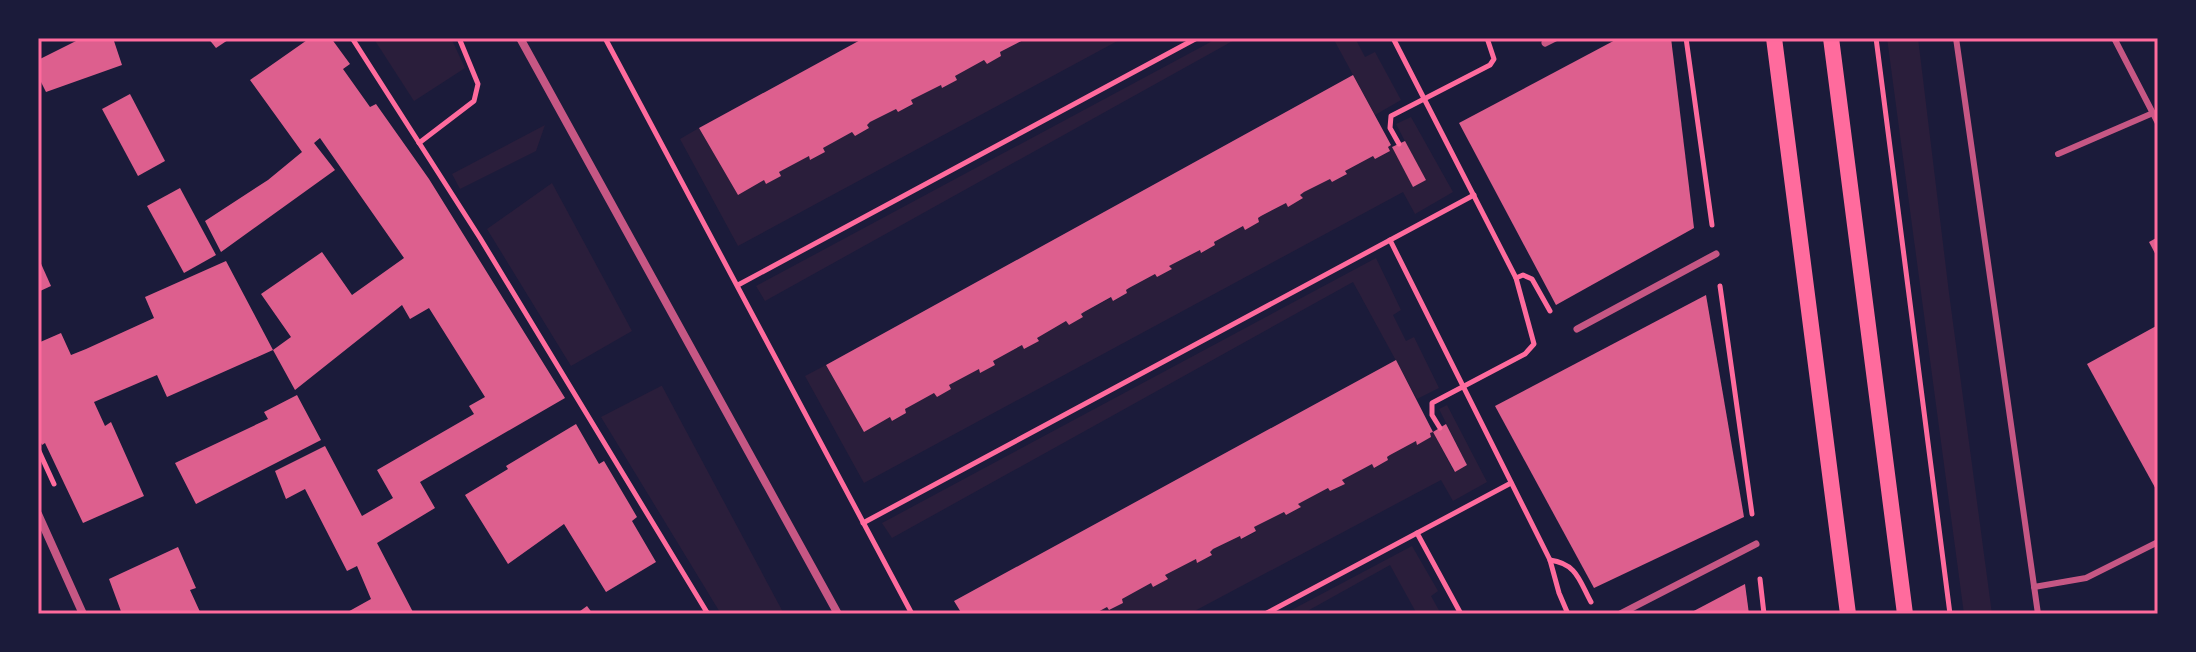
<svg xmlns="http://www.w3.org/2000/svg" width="2196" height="652" font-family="Manrope,sans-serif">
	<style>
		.green { fill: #2a1e3b }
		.building { fill: #dd5f8e }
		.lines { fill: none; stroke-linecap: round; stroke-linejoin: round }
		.path { stroke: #ff6b9d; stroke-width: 5 }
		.service { stroke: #c65784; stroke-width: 6 }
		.pedestrian { stroke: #c65784; stroke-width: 7 }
		.minor { stroke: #c65784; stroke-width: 8 }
		.secondary { stroke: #ff6b9d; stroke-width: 16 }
		.neatline { fill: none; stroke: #ff6b9d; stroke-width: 3 }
	</style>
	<rect width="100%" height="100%" fill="#1b1b3a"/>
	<g class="green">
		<path d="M451 38 465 68 414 101 374 39Z"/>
		<path d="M1027 38H1123L738 246 680 139 699 128 738 194 764 180 766 184 780 176 779 172 809 156 811 160 825 152 823 148 852 132 855 136 868 129 867 125 870 122 896 109 898 112 913 105 911 100 941 85 943 88 956 80 955 76 984 60 987 64 1001 56 1000 52Z"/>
		<path d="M1218 38H1238L765 301 756 286Z"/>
		<path d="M1333 38H1355L1365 57 1375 52 1401 100 1375 115Z"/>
		<path d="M1887 38H1918L1949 293 1992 614H1964Z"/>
		<path d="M1411 117 1453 192 1415 214 1403 192 864 483 805 376 826 365 864 431 890 417 893 421 906 413 905 409 934 393 937 397 951 389 949 385 953 383 979 369 980 372 995 365 993 361 1022 345 1025 349 1038 341 1037 338 1066 321 1069 325 1083 317 1081 314 1084 312 1111 298 1114 301 1127 293 1126 290 1155 274 1157 277 1171 270 1169 266 1200 250 1202 253 1215 245 1214 242 1243 226 1246 229 1259 222 1258 218 1261 216 1286 203 1289 206 1302 199 1300 195 1304 192 1330 179 1332 182 1346 175 1345 171 1373 156 1375 159 1389 152 1388 147 1391 145 1413 186 1425 180 1396 124Z"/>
		<path d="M545 125 536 151 460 189 452 174Z"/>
		<path d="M552 183 632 331 571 366 487 229Z"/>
		<path d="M1376 258 1401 310 1393 315 1406 341 1414 337 1439 388 1417 399 1353 282 892 538 882 523Z"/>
		<path d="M661 386H662L784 614H721L601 417Z"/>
		<path d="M1447 405 1487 482 1453 501 1441 480 1189 614H1094L1107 607 1110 610 1123 603 1122 599 1151 583 1153 586 1165 575 1195 559 1197 562 1211 556 1210 552 1213 549 1240 536 1242 539 1256 532 1254 527 1284 512 1286 515 1300 508 1298 504 1328 488 1330 491 1344 484 1342 480 1372 464 1375 468 1388 460 1387 457 1390 455 1416 441 1417 444 1431 437 1430 433 1433 432 1454 472 1467 465 1439 409Z"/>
		<path d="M1412 546 1438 591 1431 596 1441 614H1417L1390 565 1302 614H1284Z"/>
	</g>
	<g class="building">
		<path d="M82 38H113L122 65 46 92 38 76V60Z"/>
		<path d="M208 38H231L216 48Z"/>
		<path d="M310 38H331L350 64 343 69 370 107 376 104 429 179 565 398 420 482 435 508 377 543 414 614H344L371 599 357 566 347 571 305 489 286 499 275 471 325 446 362 516 393 498 377 470 474 414 469 406 485 397 429 308 410 319 402 305 295 390 273 350 167 397 157 375 94 402 105 426 111 422 144 496 83 523 45 443 42 445 38 437V343L61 333 71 355 86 349 154 318 145 297 226 261 273 350 291 337 261 294 322 252 352 295 404 258 320 138 314 143 335 170 221 252 205 221 268 180 302 152 250 80Z"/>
		<path d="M864 38H1027L1000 52 1001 56 987 64 984 60 955 76 957 80 942 88 941 85 911 100 913 104 898 112 896 109 870 122 867 125 869 128 855 136 852 132 823 148 825 152 810 160 809 156 779 172 781 176 766 184 764 180 738 195 699 128Z"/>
		<path d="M1619 38H1671L1694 228 1556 305 1459 123Z"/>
		<path d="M1353 75 1391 145 1388 147 1390 151 1375 159 1373 156 1345 171 1347 174 1332 182 1330 179 1304 192 1300 195 1303 198 1288 207 1286 203 1261 216 1258 218 1259 222 1245 230 1243 226 1214 242 1215 245 1201 253 1200 250 1169 266 1172 269 1157 277 1155 274 1129 288 1126 290 1127 293 1113 301 1111 297 1084 312 1081 314 1083 317 1069 325 1066 321 1037 338 1039 341 1024 349 1022 345 993 361 995 365 980 373 979 369 949 385 951 389 937 397 934 393 905 409 906 413 892 421 890 417 864 432 826 365Z"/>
		<path d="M130 94 165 161 138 176 102 109Z"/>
		<path d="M1405 141 1426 180 1413 187 1392 147Z"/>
		<path d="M180 188 216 255 184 273 147 206Z"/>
		<path d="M2158 237V259L2149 242Z"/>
		<path d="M38 257 51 286 38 292Z"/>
		<path d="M1706 295 1744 517 1594 588 1495 406Z"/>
		<path d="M2158 325V493L2087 364Z"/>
		<path d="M1396 360 1433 432 1430 433 1431 437 1417 445 1416 441 1390 455 1387 457 1388 460 1374 468 1372 464 1342 480 1345 484 1330 491 1328 488 1298 504 1301 507 1286 515 1284 512 1254 527 1256 531 1241 539 1240 536 1213 549 1210 552 1212 555 1197 563 1196 559 1165 575 1168 579 1153 587 1151 583 1122 599 1123 603 1109 610 1107 607 1094 614H962L954 601Z"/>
		<path d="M297 395 321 440 196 504 175 463 268 419 264 412Z"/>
		<path d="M576 424 599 464 604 461 630 505 637 517 632 521 656 562 606 592 564 524 508 564 465 495 508 469 506 466Z"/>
		<path d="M1446 424 1467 465 1455 472 1433 432Z"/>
		<path d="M178 547 196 588 190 590 201 614H122L109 579Z"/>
		<path d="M1745 584 1749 614H1688Z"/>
		<path d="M587 606 593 614H576Z"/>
	</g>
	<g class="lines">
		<g class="path">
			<path d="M352 38 480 238 708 614"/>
			<path d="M605 38 912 614"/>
			<path d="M1393 38 1516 278 1534 344 1525 354 1432 403V415L1440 428"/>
			<path d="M1686 38 1712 225"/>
			<path d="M1876 38 1950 614"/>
			<path d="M419 143 474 101 478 84 459 38"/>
			<path d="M1399 144 1390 128 1391 116 1490 65 1494 59 1487 38"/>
			<path d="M1390 240 1550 560 1559 593 1568 614"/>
			<path d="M1516 278 1523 275 1532 279 1550 311"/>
			<path d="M738 285 1197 38"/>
			<path d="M1720 286 1752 514"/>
			<path d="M38 449 54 484"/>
			<path d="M863 523 1474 195"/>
			<path d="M1417 533 1461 614"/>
			<path d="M1550 560C1577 564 1579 580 1591 602"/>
			<path d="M1760 579 1764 614"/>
			<path d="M1265 614 1511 483"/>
		</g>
		<g class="service">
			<path d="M1956 38 2038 614"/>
			<path d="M2114 38 2158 123"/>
			<path d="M2058 154 2153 113"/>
			<path d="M2034 587 2086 578 2158 542"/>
		</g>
		<g class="pedestrian">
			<path d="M1545 43 1555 38"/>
			<path d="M1577 329 1716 254"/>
			<path d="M1620 614 1756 544"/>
		</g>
		<g class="minor">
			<path d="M520 38 838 614"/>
			<path d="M38 514 83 614"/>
		</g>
		<g class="secondary">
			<path d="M1774 38 1848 614"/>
			<path d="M1831 38 1905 614"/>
		</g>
	</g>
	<rect width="2196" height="652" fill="none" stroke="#1b1b3a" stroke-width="80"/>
	<rect x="40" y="40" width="2116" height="572" class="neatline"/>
</svg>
